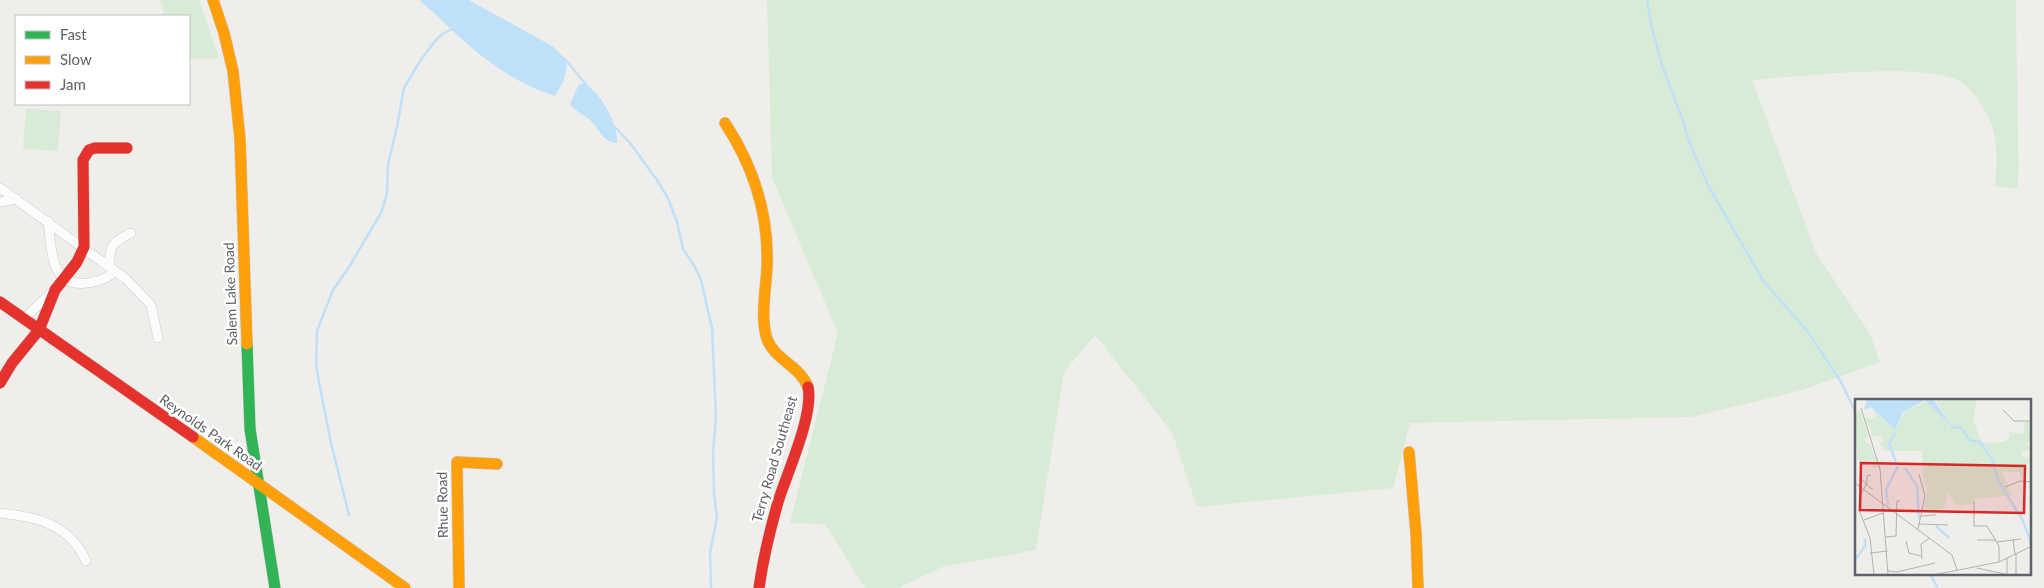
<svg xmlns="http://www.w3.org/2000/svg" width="2044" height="588" font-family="Lato,sans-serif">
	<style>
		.green { fill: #d8ebd6 }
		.water { fill: #bfe0f9 }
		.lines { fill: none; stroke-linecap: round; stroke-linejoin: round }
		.stream { stroke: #bfe0f9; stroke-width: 2.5 }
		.street-casing { stroke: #cbcccc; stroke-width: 10 }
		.fast-casing { stroke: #cacacb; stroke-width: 12 }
		.slow-casing { stroke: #cacacb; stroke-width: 12 }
		.jam-casing { stroke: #cacacb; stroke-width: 12 }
		.street { stroke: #fdfcfc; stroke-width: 9 }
		.fast { stroke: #30b455; stroke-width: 11 }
		.slow { stroke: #ff9f0a; stroke-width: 11 }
		.jam { stroke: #e5322d; stroke-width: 11 }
		.labels { text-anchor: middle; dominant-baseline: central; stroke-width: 5; stroke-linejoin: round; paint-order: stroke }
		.street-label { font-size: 14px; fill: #5f6368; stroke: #fff }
		.inset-river { fill: none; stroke: #bfe0f9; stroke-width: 2.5 }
		.inset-road { fill: none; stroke: #b1b2b2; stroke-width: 1 }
		.view { fill: #d62828; fill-opacity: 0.15; stroke: #d62828; stroke-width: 2.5 }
		.inset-edge { fill: none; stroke: #5f6368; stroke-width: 2.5 }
	</style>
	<rect width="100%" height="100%" fill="#efeeea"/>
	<g class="green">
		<path d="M160 0H199L219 58 189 59V16H162L164 11Z"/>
		<path d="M767 0H2016C2016 63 2019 125 2018 188L1995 187C1998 153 1999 125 1975 97 1972 93 1968 86 1963 83 1930 60 1795 77 1752 80L1816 253 1870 334 1880 362 1802 390 1692 417 1410 423 1393 488 1197 507 1172 432 1095 335 1064 372 1036 550 942 567 898 588H865L825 524 790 523 838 333 772 178Z"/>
		<path d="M26 109 61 111 58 151 23 149Z"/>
	</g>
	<g class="water">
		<path d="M420 0H469L554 47 565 59 567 67 563 82 555 96C505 80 467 46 431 10 427 7 423 5 420 0Z"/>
		<path d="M583 83C600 90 619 126 617 143 604 143 598 128 590 120 583 114 576 112 570 104L579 84Z"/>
	</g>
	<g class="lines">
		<g class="stream">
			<path d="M1647 0 1652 28 1662 65 1683 121 1689 142 1709 187 1764 282 1808 332 1841 382 1856 413"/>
			<path d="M562 58 565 59 588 87"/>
			<path d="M612 124 630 143 657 180 668 198 677 222 683 249 695 267 701 280 712 328 716 417 713 453 714 493 717 518 710 553 711 588"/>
			<path d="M349 515 331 443 319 382 316 364 317 331 333 290 349 267 381 213 387 194 388 164 397 127 404 88 420 61 435 41 442 34 452 29"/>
			<path d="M1930 574 1938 588"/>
		</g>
		<g class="street-casing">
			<g id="street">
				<path d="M0 188 126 279 151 305 158 338"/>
				<path d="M0 202 17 199"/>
				<path d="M48 221C52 248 49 288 87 283 99 282 107 279 115 271"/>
				<path d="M109 266C110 244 112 243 131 233"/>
				<path d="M24 319 51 293"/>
				<path d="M0 513C38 517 69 524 86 561"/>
			</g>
		</g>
		<g class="fast-casing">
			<path id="fast" d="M247 344 250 429 275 588"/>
		</g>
		<g class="slow-casing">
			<g id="slow">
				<path d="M213 0 224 33 233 71 240 139 247 344"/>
				<path d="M725 123C754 167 769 214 767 267 766 290 760 316 767 339 775 360 800 366 808 387"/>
				<path d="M193 437 405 588"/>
				<path d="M1409 452 1416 533 1418 588"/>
				<path d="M459 588 457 462 497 464"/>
			</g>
		</g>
		<g class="jam-casing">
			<g id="jam">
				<path d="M0 302 193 437"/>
				<path d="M0 383 12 363 39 330 55 290 77 262 84 247 83 160 89 150 95 148H127"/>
				<path d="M759 588C763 559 770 530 778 502 787 473 814 415 808 387"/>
			</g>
		</g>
		<use href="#street" class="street"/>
		<use href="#fast" class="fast"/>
		<use href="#slow" class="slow"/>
		<use href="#jam" class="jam"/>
	</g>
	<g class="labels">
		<g class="street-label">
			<text transform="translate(230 294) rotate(-92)">Salem Lake Road</text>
			<text transform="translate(211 432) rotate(35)">Reynolds Park Road</text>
			<text transform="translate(774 459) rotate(-74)">Terry Road Southeast</text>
			<text transform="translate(442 505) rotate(-91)">Rhue Road</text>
		</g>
	</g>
	<g transform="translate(1855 399)">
		<rect width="176" height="176" fill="#efeeea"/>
		<path d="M80 0H122L118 21 127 44 148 43 154 40V33L168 35 170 22H176V42L172 45 176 51 166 53 167 58 176 59V64L168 66V82L164 73H147L157 96 119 100 117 105 102 106 93 93 89 109 75 113 69 107 73 92 68 79 67 52H30L24 43 28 42V38L16 37 17 32 10 19 16 20 22 16 17 10 40 31 50 12 72 2 98 30ZM5 11 13 37 8 41 16 46 24 69H18V61L4 62 2 59 0 14Z" fill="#d8ebd6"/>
		<path d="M12 0H78L98 29 70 1 48 13 40 31 16 8 9 11Z" fill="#bfe0f9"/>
		<path class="inset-river" d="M96 28 106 29 115 41 125 43 138 62 143 81 168 122 176 144M40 34 34 45 41 63M50 69 62 87 64 120M33 106 31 91 43 67M81 127 94 139M0 161 10 147V140"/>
		<path class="inset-road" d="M6 9 25 70 33 176M148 11 159 22H177M16 76 12 77V84L5 97 4 111 15 139 19 176M7 80 4 78 18 91M0 84 97 156 102 171M150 88 165 82 177 83M119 102V127H132L144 147V163M66 117 81 116M9 121 28 114M64 125 93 126M63 130 70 97 64 75M31 138 41 137 42 102H45M158 140 160 156M122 141H141M51 142 54 154 66 157M142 143 166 140M15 154 33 152M161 155V176M67 160 66 145 75 139M122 169 154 176M33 172 42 173 80 164M152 175V159M78 176 144 163 177 147"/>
		<path class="view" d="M6 64 170 67 169 114 5 111Z"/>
		<rect width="176" height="176" class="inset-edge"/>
	</g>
	<rect x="15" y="15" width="175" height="90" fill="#ffffff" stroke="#bfc1c3"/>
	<rect x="25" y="31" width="25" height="8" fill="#30b455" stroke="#bfc1c3"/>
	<text x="60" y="40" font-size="15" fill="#5f6368">Fast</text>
	<rect x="25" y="56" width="25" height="8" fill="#ff9f0a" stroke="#bfc1c3"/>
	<text x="60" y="65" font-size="15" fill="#5f6368">Slow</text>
	<rect x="25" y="81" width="25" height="8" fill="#e5322d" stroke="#bfc1c3"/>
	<text x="60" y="90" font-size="15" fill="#5f6368">Jam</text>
</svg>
